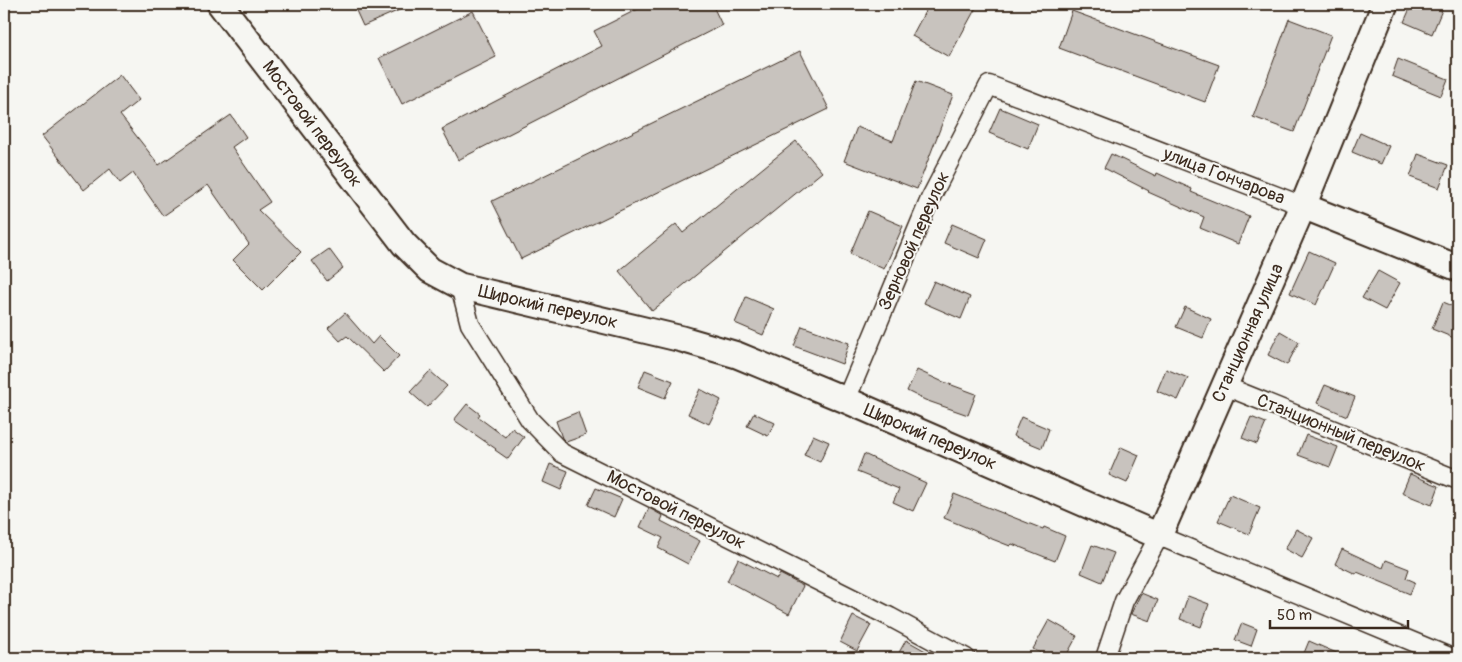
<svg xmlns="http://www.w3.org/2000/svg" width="1462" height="662" font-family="Pangolin,sans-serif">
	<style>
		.building { fill: #c8c3be; stroke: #3b2a1e }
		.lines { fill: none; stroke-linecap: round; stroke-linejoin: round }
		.street-casing { stroke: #3b2a1e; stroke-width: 21 }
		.secondary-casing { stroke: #3b2a1e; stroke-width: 29 }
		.street { stroke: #f6f6f2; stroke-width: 18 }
		.secondary { stroke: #f6f6f2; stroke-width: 25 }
		.labels { text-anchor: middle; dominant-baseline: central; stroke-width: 4; stroke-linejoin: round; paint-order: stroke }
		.street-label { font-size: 18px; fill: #3b2a1e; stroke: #f6f6f2 }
	</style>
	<rect width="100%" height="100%" fill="#f6f6f2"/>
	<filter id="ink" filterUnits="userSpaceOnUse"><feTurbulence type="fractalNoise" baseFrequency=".02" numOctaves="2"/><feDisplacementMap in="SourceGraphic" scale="10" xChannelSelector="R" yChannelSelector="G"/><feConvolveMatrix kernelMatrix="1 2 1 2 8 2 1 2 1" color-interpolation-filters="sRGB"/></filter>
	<g filter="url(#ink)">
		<g class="building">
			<path d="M353 4H413L363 26Z"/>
			<path d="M648 4H712L722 25 458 160 442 129 602 46 594 31Z"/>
			<path d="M929 4H978L949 57 912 36Z"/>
			<path d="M1412 4H1427L1442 10 1432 34 1404 22Z"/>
			<path d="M473 11 496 57 402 104 379 58Z"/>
			<path d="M1072 11 1219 65 1205 102 1059 48Z"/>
			<path d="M1289 19 1331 35 1294 132 1253 117Z"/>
			<path d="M800 51 829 109 521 259 492 201Z"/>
			<path d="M1398 59 1448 79 1441 96 1392 76Z"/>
			<path d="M120 75 139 100 120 115 159 165 231 115 246 137 232 147 270 202 258 210 301 252 263 290 233 260 249 244 208 185 163 216 133 173 120 183 110 169 84 190 42 136Z"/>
			<path d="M916 81 953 95 917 189 844 161 857 127 893 141Z"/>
			<path d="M1000 108 1038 124 1028 149 989 133Z"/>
			<path d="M1360 133 1389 146 1381 164 1352 152Z"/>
			<path d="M796 141 822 172 652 311 619 271 676 224 683 233Z"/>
			<path d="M1111 154 1156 176 1157 173 1192 189 1191 192 1249 216 1238 244 1200 228 1204 217 1148 192 1149 191 1104 168Z"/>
			<path d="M1418 154 1448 165 1439 188 1410 177Z"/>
			<path d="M868 211 903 226 884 269 850 254Z"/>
			<path d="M952 224 987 239 979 258 944 243Z"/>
			<path d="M329 249 343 268 327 281 312 261Z"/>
			<path d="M1309 251 1335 263 1316 305 1290 293Z"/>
			<path d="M1378 271 1400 283 1385 310 1362 298Z"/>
			<path d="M934 281 970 297 961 319 924 303Z"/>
			<path d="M746 297 774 309 763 335 735 323Z"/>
			<path d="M1443 302 1458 308V327L1454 338 1432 329Z"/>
			<path d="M1185 307 1211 319 1203 338 1176 327Z"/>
			<path d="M345 313 372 344 379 336 399 356 384 372 347 336 340 341 328 328Z"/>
			<path d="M802 326 849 343 842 364 794 346Z"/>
			<path d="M1280 331 1299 342 1287 365 1268 355Z"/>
			<path d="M1166 369 1188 378 1178 400 1157 391Z"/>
			<path d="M645 370 673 381 665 398 638 387Z"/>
			<path d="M917 370 941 381 976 394 968 415 925 400 907 391Z"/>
			<path d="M430 371 447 386 427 407 410 392Z"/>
			<path d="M1325 385 1355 397 1347 416 1317 403Z"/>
			<path d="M700 389 721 400 709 424 688 414Z"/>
			<path d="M467 404 480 414 478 417 505 437 512 428 524 437 508 459 495 450 496 449 454 420Z"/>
			<path d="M578 412 586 435 566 442 562 438 556 421Z"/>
			<path d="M754 413 775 423 768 436 747 426Z"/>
			<path d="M1021 417 1049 429 1042 448 1013 436Z"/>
			<path d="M1251 417 1266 423 1257 444 1242 438Z"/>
			<path d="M813 435 829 442 820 462 804 455Z"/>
			<path d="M1306 435 1338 447 1330 467 1298 455Z"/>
			<path d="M1121 447 1139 455 1127 483 1109 475Z"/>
			<path d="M864 454 926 483 913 511 893 502 899 489 857 472Z"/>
			<path d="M550 464 568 471 561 490 543 482Z"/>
			<path d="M1410 474 1439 486 1432 505 1402 493Z"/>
			<path d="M596 488 622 499 614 517 588 505Z"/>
			<path d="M954 494 1043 529 1044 527 1065 536 1055 561 1012 544 1010 546 987 537V536L944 518Z"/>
			<path d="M1230 495 1260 508 1249 534 1218 521Z"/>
			<path d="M649 508 663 516 661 521 700 541 688 564 658 548 663 538 640 527Z"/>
			<path d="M1296 529 1313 538 1302 558 1285 549Z"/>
			<path d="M1092 545 1114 553 1102 582 1081 573Z"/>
			<path d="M1342 549 1383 568 1386 560 1409 569 1406 578 1415 582 1410 594 1357 572 1356 574 1335 564Z"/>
			<path d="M738 559 777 579 780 574 803 586 789 614 727 581Z"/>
			<path d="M1141 593 1158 600 1150 621 1131 614Z"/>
			<path d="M1188 596 1209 604 1201 627 1180 619Z"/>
			<path d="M853 616 871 625 857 651 840 642Z"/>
			<path d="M1049 620 1077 636 1065 658H1050L1033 649Z"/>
			<path d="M1242 623 1257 629 1251 646 1235 640Z"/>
			<path d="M906 640 938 658H896Z"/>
			<path d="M1309 641 1348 658H1302Z"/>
		</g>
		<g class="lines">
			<g class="street-casing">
				<g id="street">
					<path d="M460 286 470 324 530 420 562 453 890 617 966 658"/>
					<path d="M1225 386 1458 480"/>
					<path d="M846 400 930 199 989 85 1303 206"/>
					<path d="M1105 658 1124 601 1159 536 1452 658"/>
				</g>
			</g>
			<g class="secondary-casing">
				<g id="secondary">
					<path d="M220 4 404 244 430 270 460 286 682 339 737 355 846 400 1159 536 1303 206 1385 4"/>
					<path d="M1303 206 1458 268"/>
				</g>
			</g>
			<use href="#street" class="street"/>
			<use href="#secondary" class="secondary"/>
		</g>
	</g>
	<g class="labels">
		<g class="street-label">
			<text transform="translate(312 124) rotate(53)">Мостовой переулок</text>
			<text transform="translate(1224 176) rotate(21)">улица Гончарова</text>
			<text transform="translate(914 241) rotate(-66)">Зерновой переулок</text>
			<text transform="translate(548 307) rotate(13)">Широкий переулок</text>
			<text transform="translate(1248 333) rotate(-66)">Станционная улица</text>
			<text transform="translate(1341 433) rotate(22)">Станционный переулок</text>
			<text transform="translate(930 437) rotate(23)">Широкий переулок</text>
			<text transform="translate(676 510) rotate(27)">Мостовой переулок</text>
		</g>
	</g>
	<rect width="1462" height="662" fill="none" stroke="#f6f6f2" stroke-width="20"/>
	<rect x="10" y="10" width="1442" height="642" fill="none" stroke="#3b2a1e" stroke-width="2" filter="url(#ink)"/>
	<path d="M1270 620v8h138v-8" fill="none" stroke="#3b2a1e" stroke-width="2.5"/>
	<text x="1277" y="620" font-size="15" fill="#3b2a1e" stroke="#f6f6f2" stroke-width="4" paint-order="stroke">50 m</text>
</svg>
